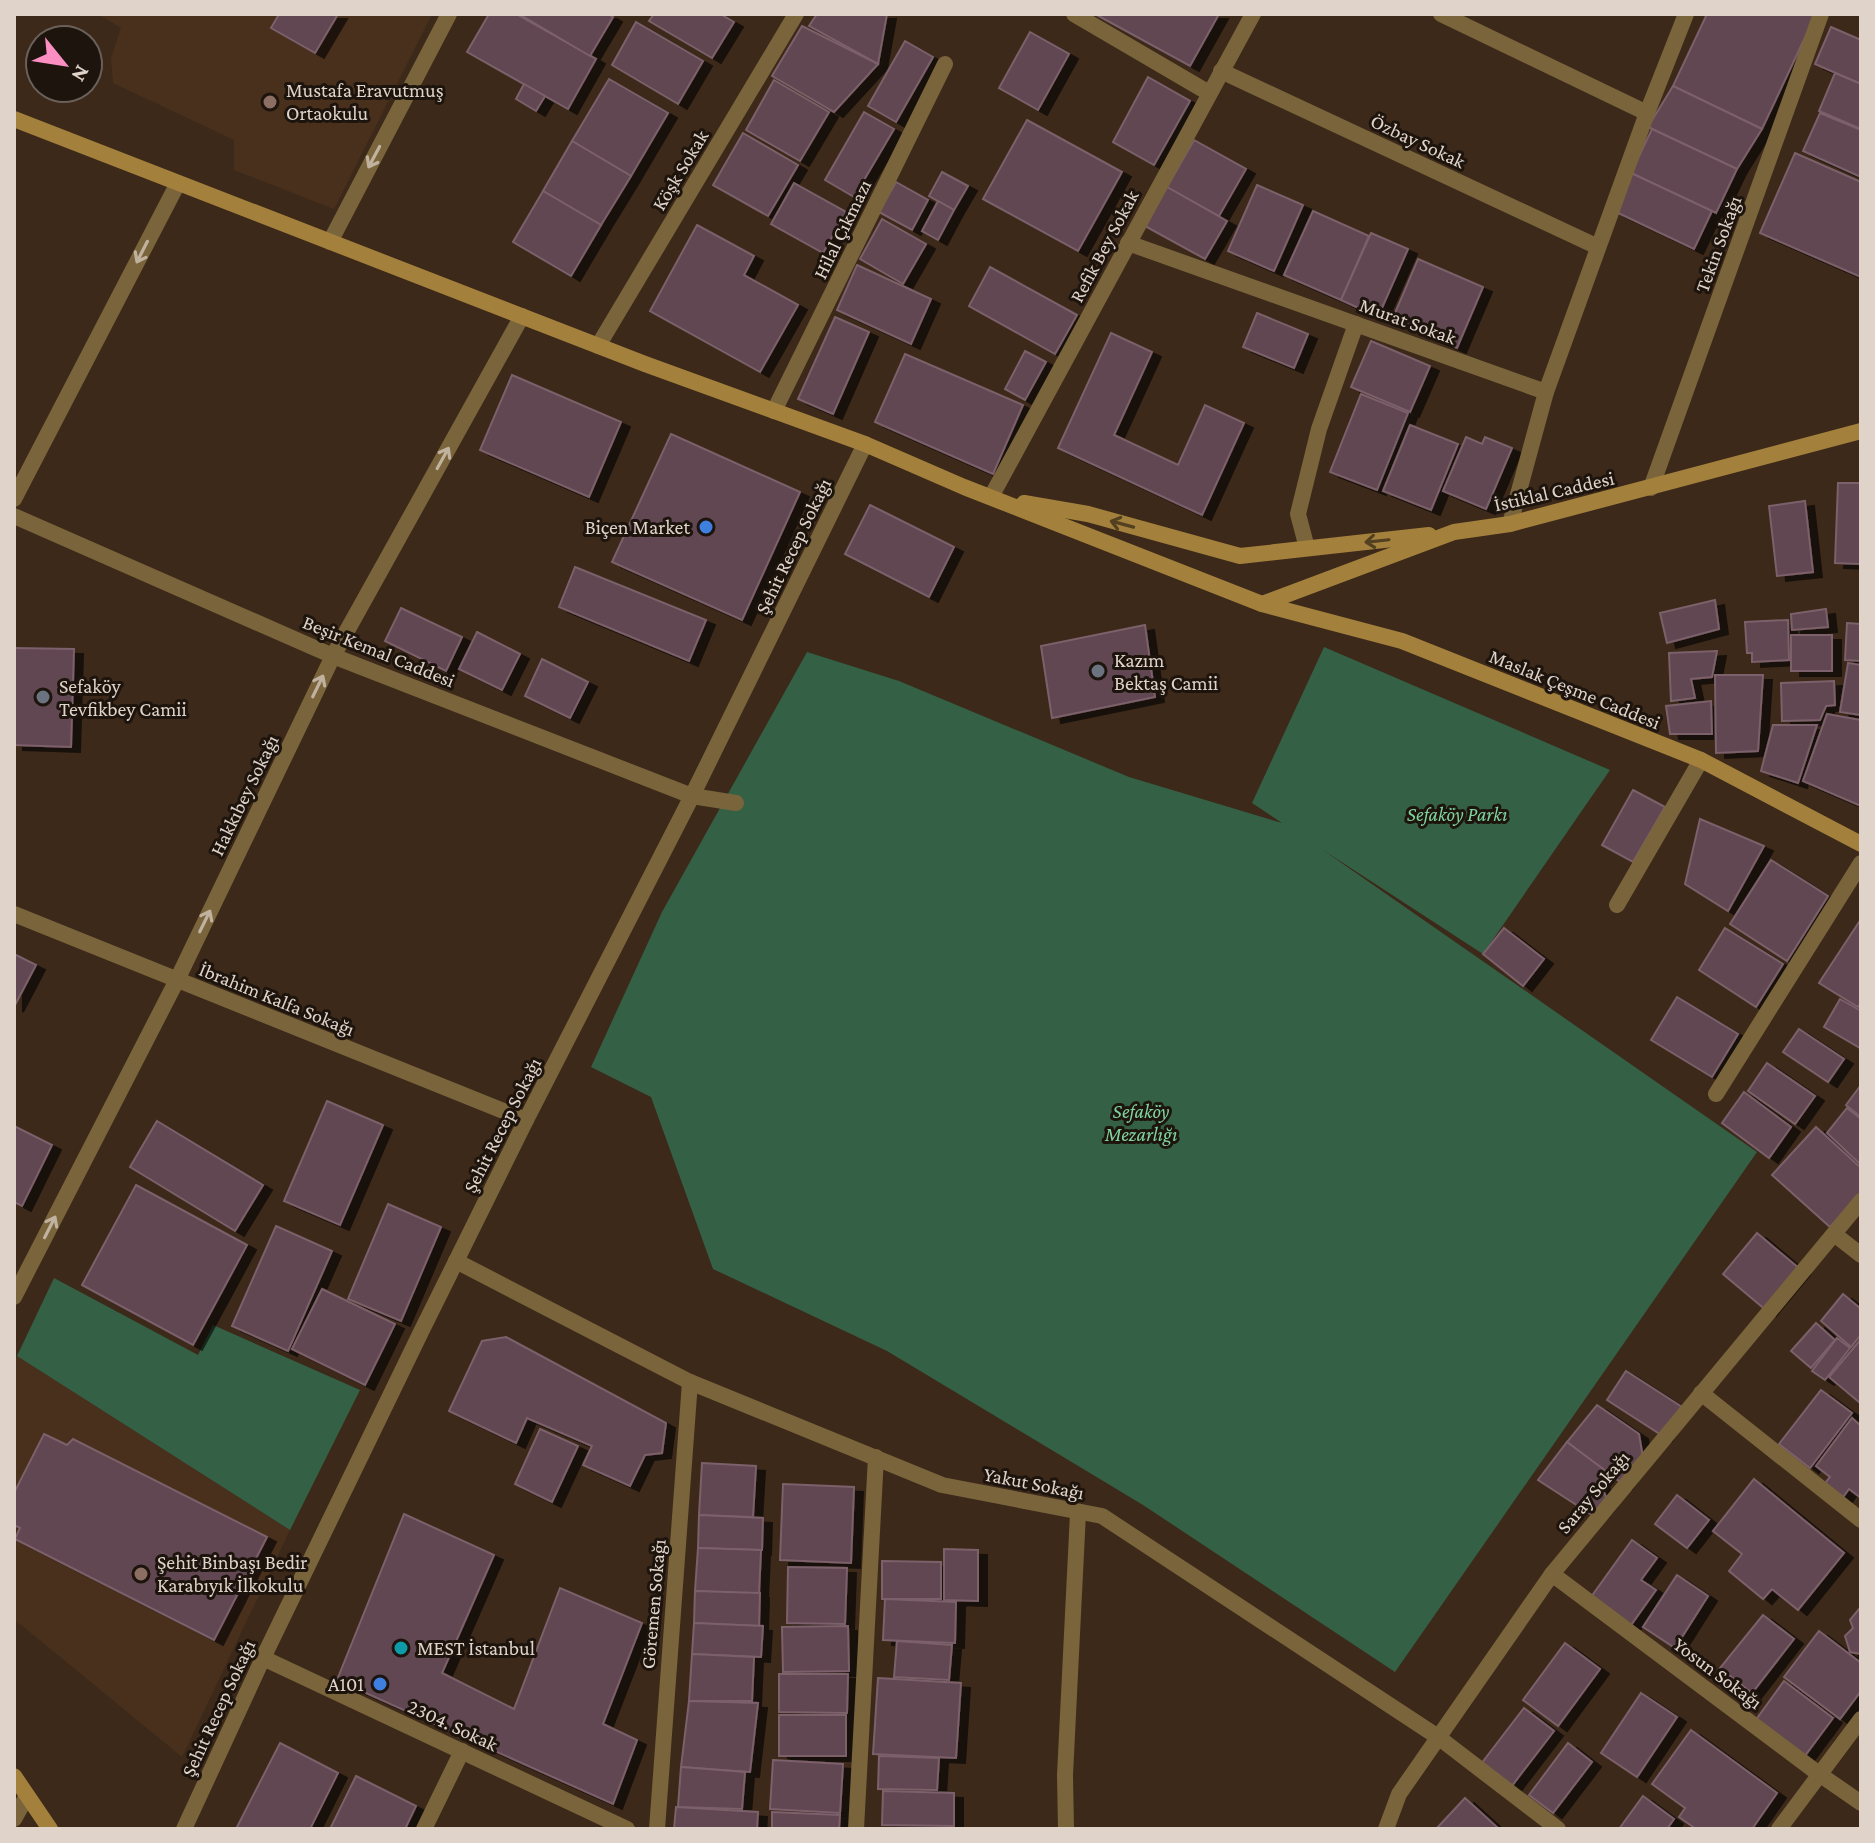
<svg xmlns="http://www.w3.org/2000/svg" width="1875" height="1843" font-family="'Crimson Pro',serif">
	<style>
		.built { fill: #49301d }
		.green { fill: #346045 }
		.building { fill: #604651; stroke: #7b606a; stroke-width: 2; filter: url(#shadow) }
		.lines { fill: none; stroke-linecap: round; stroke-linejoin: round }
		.street { stroke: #79643b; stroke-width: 16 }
		.secondary { stroke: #a3813c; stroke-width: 16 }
		.oneway { stroke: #c1b29f }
		.oneway2 { stroke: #524020 }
		.education-dot { fill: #8d6e63; stroke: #1c140d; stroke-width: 3 }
		.shop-dot { fill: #3f7fe0; stroke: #1c140d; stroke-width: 3 }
		.worship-dot { fill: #6b7280; stroke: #1c140d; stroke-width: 3 }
		.culture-dot { fill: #0f9aa8; stroke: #1c140d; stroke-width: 3 }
		.labels { text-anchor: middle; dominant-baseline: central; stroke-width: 6; stroke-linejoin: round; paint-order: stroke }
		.poi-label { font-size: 20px; fill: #e0d3ca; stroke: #1c140d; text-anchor: start }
		.street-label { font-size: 20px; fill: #e0d3ca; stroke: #1c140d }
		.park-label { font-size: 20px; font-style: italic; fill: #80d49f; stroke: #1c140d }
	</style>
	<defs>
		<filter id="shadow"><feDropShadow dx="9" dy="5" stdDeviation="0" flood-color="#0009"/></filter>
	</defs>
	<rect width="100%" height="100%" fill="#3c2919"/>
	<g class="built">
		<path d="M98 14H432L334 209 234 170V140L113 83 111 58 121 28Z"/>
		<path d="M17 1356 290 1530 182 1757 14 1619V1363Z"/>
	</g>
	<g class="green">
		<path d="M1324 647 1610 770 1483 954 1323 850 1757 1152 1395 1672 1143 1505 887 1351 713 1269 651 1097 591 1067 662 912 807 652 899 681 1129 777 1282 823 1252 803Z"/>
		<path d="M54 1278 198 1355 213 1325 360 1390 290 1530 17 1356Z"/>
	</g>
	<g class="building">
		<path d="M275 14H338L315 53 271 28 278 16Z"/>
		<path d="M489 14H516L596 59 568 109 467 52Z"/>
		<path d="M519 14H608L613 17 590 56Z"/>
		<path d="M654 14H720L734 22 712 58 649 21Z"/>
		<path d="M817 14H887L878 64 809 26Z"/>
		<path d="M1095 14H1219L1190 66Z"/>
		<path d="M1707 14H1816L1762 129 1673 86Z"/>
		<path d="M636 22 703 61 678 104 612 65Z"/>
		<path d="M802 26 878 64 834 112 772 76Z"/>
		<path d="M1831 27 1861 40V84L1815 64Z"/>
		<path d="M1030 32 1069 54 1038 110 999 88Z"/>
		<path d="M905 41 933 57 896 122 868 106Z"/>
		<path d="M1835 73 1861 84V129L1819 111Z"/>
		<path d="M1148 77 1190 101 1154 165 1113 142Z"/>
		<path d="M609 79 668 113 631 176 572 141Z"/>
		<path d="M774 80 829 112 800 161 746 130Z"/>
		<path d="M524 84 545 96 536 111 516 99Z"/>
		<path d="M1673 86 1762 129 1737 169 1648 127Z"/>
		<path d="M864 112 894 129 854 197 825 180Z"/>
		<path d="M1820 113 1861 130V177L1803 151Z"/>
		<path d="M1027 120 1122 172 1078 251 983 199Z"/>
		<path d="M1652 129 1737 169 1716 213 1631 173Z"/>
		<path d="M743 133 798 165 768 216 713 185Z"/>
		<path d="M1194 140 1246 169 1219 216 1167 187Z"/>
		<path d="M572 141 631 176 601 225 543 191Z"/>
		<path d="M1795 153 1861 182V277L1760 233Z"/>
		<path d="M942 172 968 186 954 210 929 196Z"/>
		<path d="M1631 173 1712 211 1694 249 1614 211Z"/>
		<path d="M896 182 928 200 912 230 879 212Z"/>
		<path d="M794 183 846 212 823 253 771 224Z"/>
		<path d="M1257 185 1303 205 1274 271 1228 251Z"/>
		<path d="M1167 187 1227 221 1205 259 1145 226Z"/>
		<path d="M543 191 601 225 571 276 513 242Z"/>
		<path d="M938 201 954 210 938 240 922 231Z"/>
		<path d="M1313 211 1369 236 1341 300 1284 275Z"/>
		<path d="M882 219 926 244 903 284 860 259Z"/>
		<path d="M697 225 754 256 744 275 798 305 760 372 650 311Z"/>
		<path d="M1371 233 1408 249 1378 317 1341 300Z"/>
		<path d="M1418 259 1483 287 1457 348 1392 320Z"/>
		<path d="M857 265 931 299 911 344 837 310Z"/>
		<path d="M990 267 1077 315 1055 354 969 306Z"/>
		<path d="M1257 313 1308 334 1294 368 1243 347Z"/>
		<path d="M835 317 869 332 833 414 798 399Z"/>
		<path d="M1111 333 1152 352 1114 435 1178 465 1205 405 1244 423 1202 515 1058 448Z"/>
		<path d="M1371 341 1430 366 1410 412 1351 387Z"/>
		<path d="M1025 351 1046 362 1025 400 1005 389Z"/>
		<path d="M905 354 1023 405 993 474 875 422Z"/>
		<path d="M512 375 621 422 589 497 480 450Z"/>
		<path d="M1361 394 1408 413 1377 490 1330 472Z"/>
		<path d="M1410 425 1458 444 1431 510 1383 491Z"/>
		<path d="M671 434 800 492 742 620 612 562Z"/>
		<path d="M1466 437 1482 444 1485 437 1512 448 1486 509 1443 491Z"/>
		<path d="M1838 483H1861V564L1835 563Z"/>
		<path d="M1805 501 1813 572 1777 576 1769 506Z"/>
		<path d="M870 505 954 547 929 597 845 554Z"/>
		<path d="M575 567 706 620 689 661 559 607Z"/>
		<path d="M1715 600 1719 629 1667 643 1660 613Z"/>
		<path d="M401 608 462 637 446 671 385 641Z"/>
		<path d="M1826 609 1828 627 1792 630 1791 614Z"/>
		<path d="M1788 620 1789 660 1752 662V653H1747L1745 622Z"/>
		<path d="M1847 623 1861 624V661L1845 660Z"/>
		<path d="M1145 625 1155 697 1052 718 1041 646Z"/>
		<path d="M477 632 520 654 502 690 459 669Z"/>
		<rect x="1791" y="635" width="41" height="36"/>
		<path d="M14 648 74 649 71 747 14 745Z"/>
		<path d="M1717 651 1712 677 1691 679 1695 698 1671 701 1669 653Z"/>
		<path d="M542 659 588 682 570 718 525 696Z"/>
		<path d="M1848 663 1861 665V715L1840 712Z"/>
		<path d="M1715 675H1763L1758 751 1716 753Z"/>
		<path d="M1834 681 1835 705 1826 706 1820 720 1782 721 1781 683Z"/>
		<path d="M1711 701 1712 734H1670L1666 706Z"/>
		<path d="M1827 714 1861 720V806L1803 781Z"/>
		<path d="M1773 725H1817L1798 783 1761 771Z"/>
		<path d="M1633 790 1665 807 1633 862 1602 845Z"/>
		<path d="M1700 819 1764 846 1728 911 1685 884Z"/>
		<path d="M1771 860 1828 896 1787 961 1730 924Z"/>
		<path d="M1861 919V1002L1858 1007 1819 983Z"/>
		<path d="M1504 928 1544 959 1523 986 1483 954Z"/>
		<path d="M1725 928 1783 964 1756 1007 1699 970Z"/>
		<path d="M14 954 36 965 14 1007Z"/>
		<path d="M1677 997 1738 1034 1712 1077 1651 1040Z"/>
		<path d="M1840 999 1861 1011 1860 1048 1824 1027Z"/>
		<path d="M1799 1029 1844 1059 1828 1082 1783 1052Z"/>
		<path d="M1767 1063 1815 1096 1795 1124 1748 1091Z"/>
		<path d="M1861 1085V1117L1846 1105Z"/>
		<path d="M1744 1092 1791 1127 1769 1158 1722 1123Z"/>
		<path d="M327 1101 383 1125 340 1225 284 1201Z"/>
		<path d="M1847 1108 1861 1119V1165L1827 1133Z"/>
		<path d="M157 1121 263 1185 235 1231 130 1167Z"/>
		<path d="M14 1126 52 1145 22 1206 14 1202Z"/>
		<path d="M1816 1127 1861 1168V1193L1830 1227 1772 1175Z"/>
		<path d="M136 1185 247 1245 193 1345 82 1285Z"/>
		<path d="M388 1204 441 1227 401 1321 348 1299Z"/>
		<path d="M276 1226 332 1251 288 1351 232 1326Z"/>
		<path d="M1757 1233 1801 1270 1767 1311 1723 1274Z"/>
		<path d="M322 1289 395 1324 365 1385 292 1349Z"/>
		<path d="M1843 1294 1861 1309V1335L1851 1347 1821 1321Z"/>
		<path d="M1816 1323 1835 1340 1811 1368 1791 1351Z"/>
		<path d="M506 1337 666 1423 662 1453 645 1455 630 1486 583 1465 592 1446 527 1418 516 1443 449 1411 482 1341Z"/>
		<path d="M1837 1338 1850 1348 1825 1380 1812 1371Z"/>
		<path d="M1861 1339V1402L1860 1403 1829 1377Z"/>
		<path d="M1626 1371 1682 1407 1663 1436 1607 1400Z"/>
		<path d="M1821 1390 1852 1413 1810 1468 1779 1444Z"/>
		<path d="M1597 1405 1639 1434 1643 1458 1623 1484 1567 1442Z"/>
		<path d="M1852 1418 1861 1426V1498L1849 1489 1843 1497 1825 1483 1830 1477 1816 1466Z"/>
		<path d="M540 1429 578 1446 552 1502 515 1484Z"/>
		<path d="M44 1434 67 1445 73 1439 267 1537 214 1640 15 1539 20 1528 14 1525V1493Z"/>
		<path d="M1567 1442 1607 1472 1600 1482 1608 1502 1595 1517 1538 1480Z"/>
		<path d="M702 1463 756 1466 753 1517 699 1515Z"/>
		<path d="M1754 1479 1844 1553 1798 1610 1772 1589 1763 1599 1729 1571 1742 1554 1713 1531Z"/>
		<path d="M783 1484 854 1487 851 1563 780 1560Z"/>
		<path d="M1677 1495 1709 1520 1687 1548 1655 1524Z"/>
		<path d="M404 1514 494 1555 442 1673 514 1709 560 1588 642 1623 603 1724 637 1740 613 1804 337 1680Z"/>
		<path d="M699 1515 763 1518 762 1550 698 1548Z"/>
		<path d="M1632 1540 1657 1558 1641 1580 1656 1590 1631 1625 1591 1597Z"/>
		<path d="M698 1548 761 1550 759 1594 695 1591Z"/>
		<path d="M944 1549 978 1550V1601L944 1600Z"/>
		<path d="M882 1561 941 1562V1599H882Z"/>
		<path d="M788 1567 847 1568 845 1624 787 1623Z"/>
		<path d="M1677 1575 1708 1596 1675 1648 1643 1627Z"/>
		<path d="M695 1591 760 1593 759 1626 694 1623Z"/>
		<path d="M885 1599 956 1602 955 1643 883 1640Z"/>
		<path d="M1859 1609 1861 1610V1654L1850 1652 1845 1636 1853 1628 1850 1620Z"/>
		<path d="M1763 1615 1794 1639 1752 1693 1720 1668Z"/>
		<path d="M694 1623 763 1626 761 1657 692 1654Z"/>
		<path d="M848 1626 849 1671 783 1672 782 1627Z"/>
		<path d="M1819 1631 1861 1663V1691L1840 1719 1784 1677Z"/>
		<path d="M897 1641 952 1645 949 1680 894 1677Z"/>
		<path d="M1565 1643 1600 1669 1558 1726 1523 1700Z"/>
		<path d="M692 1654 754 1657 752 1701H689Z"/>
		<path d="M779 1674H848L847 1713 779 1712Z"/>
		<path d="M878 1678 961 1683 956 1758 873 1754Z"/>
		<path d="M1784 1681 1833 1718 1804 1757 1755 1721Z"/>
		<path d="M1641 1693 1677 1717 1637 1777 1601 1753Z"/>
		<path d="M689 1701 758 1703 750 1772 681 1767Z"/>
		<path d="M1524 1708 1554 1731 1511 1787 1481 1764Z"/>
		<rect x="779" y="1715" width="67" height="41"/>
		<path d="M1691 1730 1777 1793 1752 1829H1696L1679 1817 1685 1808 1652 1784Z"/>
		<path d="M280 1743 338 1773 310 1829H236Z"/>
		<path d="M1568 1743 1592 1762 1553 1813 1529 1795Z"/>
		<path d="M879 1756 939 1758 937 1790 878 1789Z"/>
		<path d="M773 1760 843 1764 840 1813 770 1809Z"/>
		<path d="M681 1767 745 1772 742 1809 678 1807Z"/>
		<path d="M356 1776 416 1806 405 1829H330Z"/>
		<path d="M883 1791 954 1793V1826L882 1825Z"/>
		<path d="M1643 1796 1674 1819 1667 1829H1619Z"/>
		<path d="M1465 1798 1499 1829H1436Z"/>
		<path d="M676 1807 758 1812 757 1829H674Z"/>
		<path d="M772 1812 840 1815 839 1829H772Z"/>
	</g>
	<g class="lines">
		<g class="street">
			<path d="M1074 14 1209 93"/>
			<path d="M1441 14 1647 113 1546 392"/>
			<path d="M1221 71 1598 247"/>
			<path d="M1647 113 1686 14"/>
			<path d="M330 242 449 14"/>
			<path d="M1128 243 1546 392 1510 524"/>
			<path d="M598 346 796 14"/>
			<path d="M774 411 945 64"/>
			<path d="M1651 488 1821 14"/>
			<path d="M991 497 1253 14"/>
			<path d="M14 499 178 183"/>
			<path d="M14 516 333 656 692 796 736 803"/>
			<path d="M1307 548 1298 514 1319 429 1356 324"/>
			<path d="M1617 905 1701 760"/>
			<path d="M14 914 526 1120"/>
			<path d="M1716 1094 1861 863"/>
			<path d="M1834 1234 1861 1255"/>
			<path d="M456 1261 690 1382 942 1485 1102 1516 1438 1737 1558 1829"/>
			<path d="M14 1297 177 980 333 656 522 316"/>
			<path d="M1701 1393 1861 1520"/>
			<path d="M1552 1574 1819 1774 1861 1803"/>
			<path d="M263 1658 627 1829"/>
			<path d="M14 1819 27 1796"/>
			<path d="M184 1829 263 1658 420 1334 526 1120 692 796 865 444"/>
			<path d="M424 1829 462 1751"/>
			<path d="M657 1829 690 1382"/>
			<path d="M856 1829 876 1457"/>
			<path d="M1066 1829 1065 1775 1078 1513"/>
			<path d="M1386 1829 1399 1794 1552 1574 1861 1201"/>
			<path d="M1779 1829 1861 1719"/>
		</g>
		<g class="secondary">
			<path d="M14 119 645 364 865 444 964 487 1262 604 1402 641 1701 760 1861 844"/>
			<path d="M1024 503 1088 514 1240 556 1429 535"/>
			<path d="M1262 604 1454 532 1510 524 1861 431"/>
			<path d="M14 1776 50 1829"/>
		</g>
	</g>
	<defs><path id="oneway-shaft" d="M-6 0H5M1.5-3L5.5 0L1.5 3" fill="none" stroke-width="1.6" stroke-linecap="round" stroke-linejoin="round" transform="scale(2)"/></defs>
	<g class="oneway">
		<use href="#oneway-shaft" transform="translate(374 157) rotate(118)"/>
		<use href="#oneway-shaft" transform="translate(142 252) rotate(117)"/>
		<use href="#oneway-shaft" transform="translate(443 458) rotate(-61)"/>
		<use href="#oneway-shaft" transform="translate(318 686) rotate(-64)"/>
		<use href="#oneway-shaft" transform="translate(205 921) rotate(-64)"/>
		<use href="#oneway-shaft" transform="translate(50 1227) rotate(-63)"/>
	</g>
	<g class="oneway2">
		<use href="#oneway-shaft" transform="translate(1122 524) rotate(-165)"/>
		<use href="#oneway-shaft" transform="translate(1377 541) rotate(174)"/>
	</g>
	<g class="education-dot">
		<circle cx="270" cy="102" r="8"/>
		<circle cx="141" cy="1574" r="8"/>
	</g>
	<g class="shop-dot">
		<circle cx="706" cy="527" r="8"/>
		<circle cx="380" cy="1684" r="8"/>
	</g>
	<g class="worship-dot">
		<circle cx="1098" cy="671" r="8"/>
		<circle cx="43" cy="697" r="8"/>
	</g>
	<circle class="culture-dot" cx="401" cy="1648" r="8"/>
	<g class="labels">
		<g class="poi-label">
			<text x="286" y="90">Mustafa Eravutmuş<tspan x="286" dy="23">Ortaokulu</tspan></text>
			<text x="690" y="527" text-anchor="end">Biçen Market</text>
			<text x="1114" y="660">Kazım<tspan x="1114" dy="23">Bektaş Camii</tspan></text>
			<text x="59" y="686">Sefaköy<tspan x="59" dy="23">Tevfikbey Camii</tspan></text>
			<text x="157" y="1562">Şehit Binbaşı Bedir<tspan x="157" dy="23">Karabıyık İlkokulu</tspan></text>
			<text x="417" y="1648">MEST İstanbul</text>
			<text x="364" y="1684" text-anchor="end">A101</text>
		</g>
		<g class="street-label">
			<text transform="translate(1418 141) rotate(25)">Özbay Sokak</text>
			<text transform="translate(680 170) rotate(-59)">Köşk Sokak</text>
			<text transform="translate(842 229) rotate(-64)">Hilal Çıkmazı</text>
			<text transform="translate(1718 244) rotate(-70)">Tekin Sokağı</text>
			<text transform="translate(1104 246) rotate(-62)">Refik Bey Sokak</text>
			<text transform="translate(1408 321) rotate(20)">Murat Sokak</text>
			<text transform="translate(1554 491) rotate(-13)">İstiklal Caddesi</text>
			<text transform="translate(793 546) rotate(-64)">Şehit Recep Sokağı</text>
			<text transform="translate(379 651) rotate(22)">Beşir Kemal Caddesi</text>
			<text transform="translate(1575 689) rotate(22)">Maslak Çeşme Caddesi</text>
			<text transform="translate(244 795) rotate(-64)">Hakkıbey Sokağı</text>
			<text transform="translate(277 999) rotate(22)">İbrahim Kalfa Sokağı</text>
			<text transform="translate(502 1125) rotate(-63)">Şehit Recep Sokağı</text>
			<text transform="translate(1034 1483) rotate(11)">Yakut Sokağı</text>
			<text transform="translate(1593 1492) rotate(-50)">Saray Sokağı</text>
			<text transform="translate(653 1604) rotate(-85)">Göremen Sokağı</text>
			<text transform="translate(1718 1673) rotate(37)">Yosun Sokağı</text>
			<text transform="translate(218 1708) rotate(-65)">Şehit Recep Sokağı</text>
			<text transform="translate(453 1725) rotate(25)">2304. Sokak</text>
		</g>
		<g class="park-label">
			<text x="1457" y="814">Sefaköy Parkı</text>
			<text x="1141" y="1111">Sefaköy<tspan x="1141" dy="23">Mezarlığı</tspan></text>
		</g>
	</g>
	<rect width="1875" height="1843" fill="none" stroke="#e0d3ca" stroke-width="32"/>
	<g transform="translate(64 64) rotate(120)"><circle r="38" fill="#1c140d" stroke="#6a6059" stroke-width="2"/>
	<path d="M0-6L14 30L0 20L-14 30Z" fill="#fc8fc2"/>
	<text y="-12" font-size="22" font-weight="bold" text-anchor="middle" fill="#e0d3ca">N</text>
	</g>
</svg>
